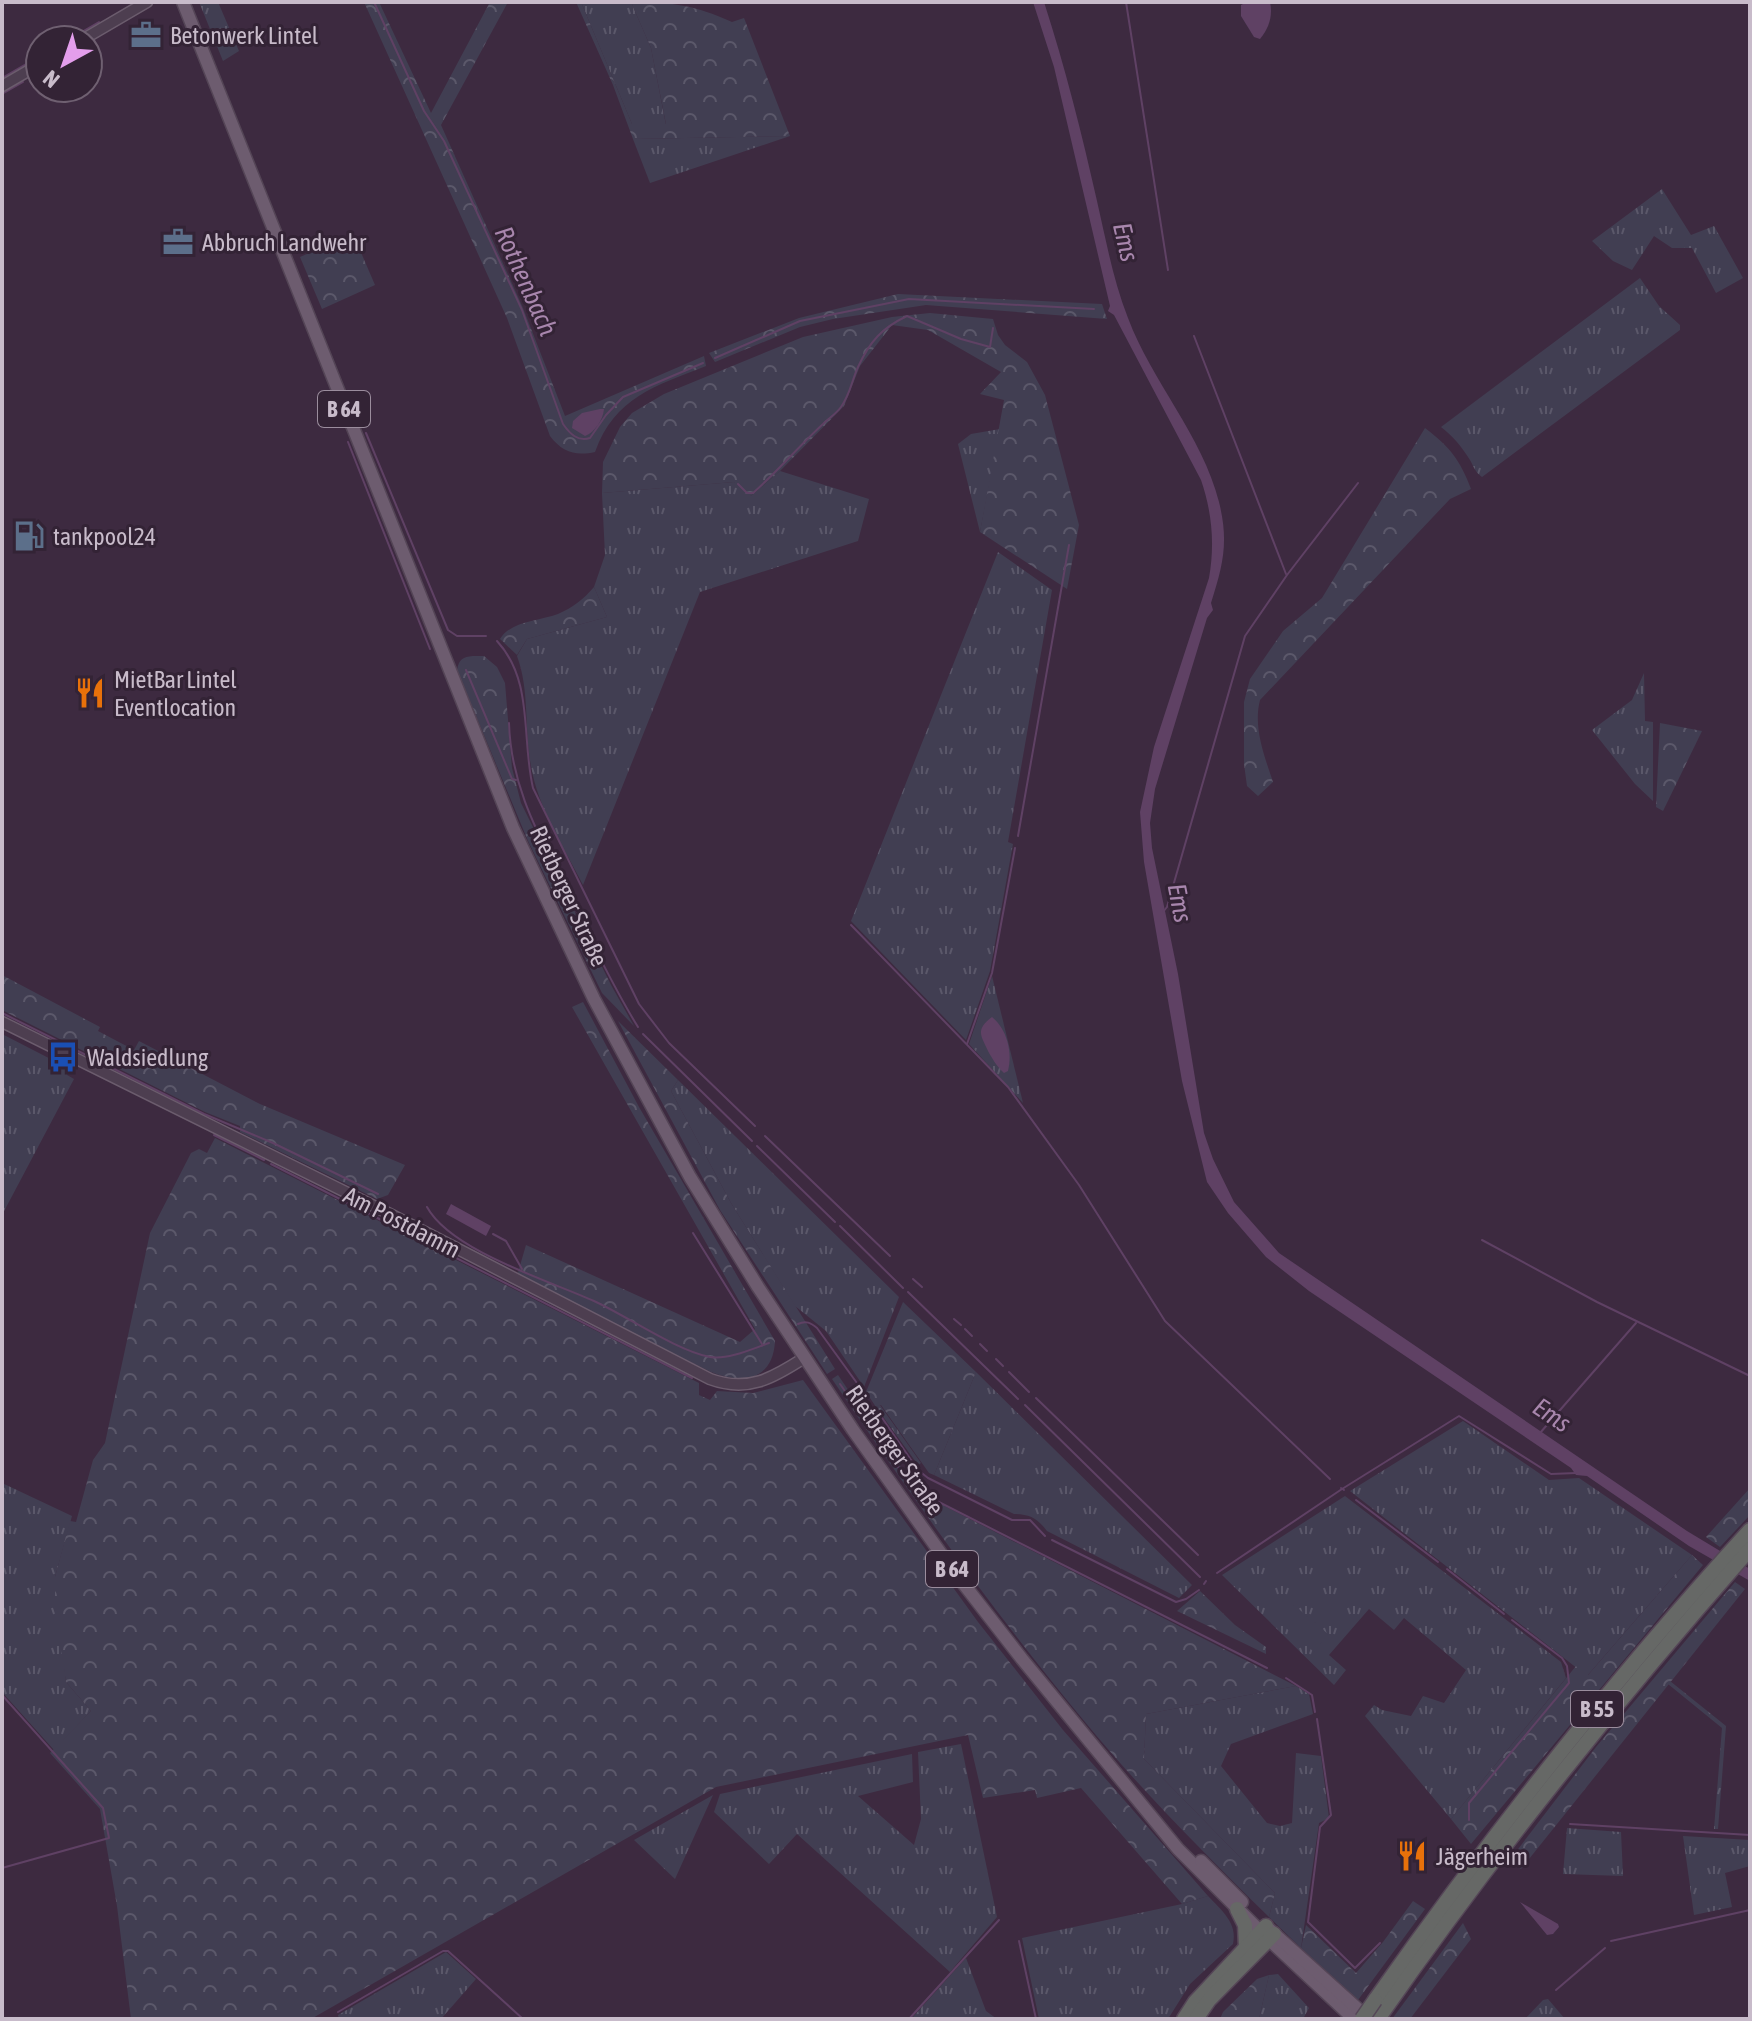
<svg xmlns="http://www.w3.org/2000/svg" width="1752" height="2021" font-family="'Asap Condensed',sans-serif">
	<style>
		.grass { fill: url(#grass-tufts) }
		.forest { fill: url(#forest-crowns) }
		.garden { fill: #413e52 }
		.water { fill: #5f4164 }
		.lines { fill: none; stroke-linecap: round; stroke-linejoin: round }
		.stream { stroke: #5f4164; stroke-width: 2 }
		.tertiary-casing { stroke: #6b5c6d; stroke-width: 13 }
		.primary-casing { stroke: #544556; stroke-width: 15 }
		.trunk-casing { stroke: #554657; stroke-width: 17 }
		.tertiary { stroke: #4d3e50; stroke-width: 10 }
		.primary { stroke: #6d5c6f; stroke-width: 12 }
		.trunk { stroke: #666866; stroke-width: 14 }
		.trunk-bridge-casing { stroke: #554657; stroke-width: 17; stroke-linecap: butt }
		.trunk-bridge { stroke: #666866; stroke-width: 14 }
		.labels { text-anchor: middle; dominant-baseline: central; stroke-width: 6; stroke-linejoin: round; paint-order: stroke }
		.shield { fill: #332335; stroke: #9b8d9d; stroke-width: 2 }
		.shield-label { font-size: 22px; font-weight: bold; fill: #c8bbca }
		.poi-label { font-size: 24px; fill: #c8bbca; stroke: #332335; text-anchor: start }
		.street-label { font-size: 24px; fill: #c8bbca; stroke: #332335 }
		.water-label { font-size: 26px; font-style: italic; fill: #a886ad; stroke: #332335 }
	</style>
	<defs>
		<pattern id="grass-tufts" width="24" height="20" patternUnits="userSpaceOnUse" patternTransform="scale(2)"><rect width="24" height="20" fill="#413e52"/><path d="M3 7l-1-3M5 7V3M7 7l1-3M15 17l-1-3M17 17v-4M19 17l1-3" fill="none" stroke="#5b586a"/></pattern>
		<pattern id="forest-crowns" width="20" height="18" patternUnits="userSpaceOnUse" patternTransform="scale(2)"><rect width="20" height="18" fill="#413e52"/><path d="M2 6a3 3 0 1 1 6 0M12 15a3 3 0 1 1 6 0" fill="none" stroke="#5b586a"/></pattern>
	</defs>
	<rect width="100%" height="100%" fill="#3d2a40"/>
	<g class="grass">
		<path d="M199 2H218L239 51 223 61Z"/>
		<path d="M581 2H631L651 48 666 125 632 124Z"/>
		<path d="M790 136 650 183 633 139Z"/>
		<path d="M1662 189 1691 235 1714 226 1743 278 1716 293 1692 248H1672L1654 236 1632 270 1613 261 1592 241Z"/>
		<path d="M1640 278 1659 306 1680 325V330L1482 477C1475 472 1474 467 1470 460 1462 447 1453 436 1441 427Z"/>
		<path d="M1000 429 980 532 958 444 971 434Z"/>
		<path d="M780 471 869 499 858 541 700 592 583 885C564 847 538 808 531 766 524 729 530 691 517 656L527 639 607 617 594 587 605 555 602 493 734 482 751 496Z"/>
		<path d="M998 552 1052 590 1008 842 1013 844 990 971 966 1040 851 921Z"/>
		<path d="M1644 673 1645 721 1653 722V801L1635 784 1592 730 1632 700Z"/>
		<path d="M992 976 1023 1103 969 1044Z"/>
		<path d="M2 1034 70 1069 67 1075 74 1079 2 1215Z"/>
		<path d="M678 1080 899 1297 864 1387 826 1331 795 1306 731 1203 671 1091Z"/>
		<path d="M976 1372 1192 1585 1179 1598 1047 1531C1038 1519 1030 1514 1014 1514L934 1475Z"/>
		<path d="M880 1405 921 1463 918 1465 876 1407Z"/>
		<path d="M1463 1421 1549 1480 1579 1478 1692 1555 1587 1676 1350 1491Z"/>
		<path d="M2 1483 72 1516 55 1577 66 1682 91 1711 54 1750 2 1692Z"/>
		<path d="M1345 1496 1561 1662 1566 1678 1451 1819 1365 1716 1374 1705 1382 1710 1411 1716 1423 1696 1444 1703 1466 1670 1404 1618 1394 1630 1369 1609 1329 1655 1346 1670 1334 1685 1222 1575Z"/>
		<path d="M1670 1681 1726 1726 1718 1829H1714L1722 1728 1668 1684Z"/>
		<path d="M1296 1686 1309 1694 1313 1714 1231 1744 1221 1766 1267 1823 1280 1826 1292 1823 1296 1753 1321 1756 1329 1818 1319 1823 1301 1948 1269 1917 1275 1893 1144 1759 1146 1714Z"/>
		<path d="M961 1744 997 1917 950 1972 797 1834 769 1864 714 1812 720 1794 912 1754 913 1782 858 1796 914 1845 921 1819 918 1752Z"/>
		<path d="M713 1795 708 1806 675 1879 634 1840Z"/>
		<path d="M1567 1828 1621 1832 1623 1876 1563 1874Z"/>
		<path d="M1683 1836 1750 1840V1866L1725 1873 1732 1907 1694 1915Z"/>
		<path d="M1208 1896C1221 1910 1238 1923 1233 1944L1190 1984 1168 2019H1039L1022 1938 1182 1904Z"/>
		<path d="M446 1952 476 1979 441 2019H339L338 2015Z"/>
		<path d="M966 1958 986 2011 997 2019H911Z"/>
		<path d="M1278 1974 1309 2008 1303 2019H1259L1269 1975Z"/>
		<path d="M1548 1999 1565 2019H1525L1543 2000Z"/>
	</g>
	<g class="forest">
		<path d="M364 2H379L431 113 490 2H508L441 125 523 308 565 416 704 356 706 366C655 386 615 397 595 452 576 456 563 453 550 436L507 318Z"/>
		<path d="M576 2H581L632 124H666L651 48 631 2C672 2 694 5 732 22L744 18 790 136 633 139 613 85Z"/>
		<path d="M353 234 375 285 322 309 300 257Z"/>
		<path d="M898 294 1102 304 1107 319 926 305 833 319 800 327 715 362 709 353 799 318Z"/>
		<path d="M930 313 993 319 998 335 1005 345 1027 362 1045 395 1079 525 1067 589 980 532 1004 400 980 394 1001 372 928 330 892 325 860 366 844 406 780 471 751 496 740 491 734 482 602 493 603 462 620 427 632 413 664 394 803 337 892 317Z"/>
		<path d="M1425 428C1450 447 1460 460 1471 489L1450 499 1260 700C1253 727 1264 755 1273 782L1258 796 1247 786 1244 764V702L1250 679 1283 631 1322 598Z"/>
		<path d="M594 587 607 617 527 639 517 655 500 639C511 621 539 621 558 614 572 608 584 599 594 587Z"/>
		<path d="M473 656H484L497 667 505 683 512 768 521 803 611 985 634 1026 602 993 528 841 457 670C459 659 463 657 473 656Z"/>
		<path d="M1660 723 1702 731 1663 811 1656 807Z"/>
		<path d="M2 975 100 1027 98 1031 134 1050 139 1041 260 1104 405 1165 388 1195 377 1199 240 1132V1126L205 1112 2 1010Z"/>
		<path d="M583 1002 639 1107 775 1341C773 1380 743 1385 711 1372L517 1276 526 1245 740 1342 755 1329 572 1007Z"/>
		<path d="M618 1021 678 1080 671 1091 731 1203 835 1369 827 1374 720 1210Z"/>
		<path d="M215 1138 699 1383V1395L710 1400 717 1391 753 1393 803 1380 978 1622 1063 1730 1208 1896 1182 1904 1081 1788 1037 1798 1035 1790 983 1798 968 1735 716 1787 311 2019H131L117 1906 100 1809 50 1753 91 1711 66 1682 55 1609V1577L70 1521 76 1522 93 1460 105 1443 150 1233 191 1153 199 1149 207 1153Z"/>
		<path d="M903 1302 976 1372 934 1475 929 1473 881 1405 876 1407 866 1392Z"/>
		<path d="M838 1375 913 1485 923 1495 1296 1686 1146 1714 1144 1759 1275 1893 1269 1917C1205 1854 1142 1791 1085 1722 994 1613 912 1497 832 1379Z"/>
		<path d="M1750 1488V1515L1720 1547 1706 1537Z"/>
		<path d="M1692 1555 1703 1565 1471 1844 1451 1819 1576 1666 1588 1675Z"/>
		<path d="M1735 1582 1745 1589 1521 1869 1509 1861 1596 1747Z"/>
		<path d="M1200 1591 1235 1625 1266 1647V1654L1177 1611Z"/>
		<path d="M1413 1901 1425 1909 1358 2000 1301 1948 1306 1925 1356 1973 1383 1942Z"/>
		<path d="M1463 1923 1471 1939 1410 2019H1392Z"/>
		<path d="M1269 1975 1259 2019H1220L1223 2012 1257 1979Z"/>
	</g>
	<path class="garden" d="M1294 1605 1328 1634 1314 1652 1279 1622Z"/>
	<g class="water">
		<path d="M1033 2H1044C1065 67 1082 134 1097 201 1106 240 1113 280 1128 318 1152 382 1202 435 1219 502 1229 542 1223 565 1211 603L1213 610 1207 618 1155 789 1150 823 1152 848 1178 974 1204 1133 1213 1159 1234 1202 1279 1253 1687 1531 1750 1569V1581L1689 1546 1587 1476 1576 1475 1571 1468 1309 1291 1266 1257 1228 1213 1207 1182 1182 1081 1144 862 1140 812 1154 747 1209 578C1215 544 1212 512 1201 480L1114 315 1108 311 1110 306 1054 67Z"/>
		<path d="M1247 2H1270C1273 16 1269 28 1260 39L1254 37 1241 16V5Z"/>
		<path d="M600 409H604C603 420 595 432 585 436L572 428 573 421 582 413Z"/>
		<path d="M992 1017C1007 1029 1013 1053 1008 1071L1004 1073C996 1065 993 1060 988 1051 981 1035 975 1030 992 1017Z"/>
		<path d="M451 1204 491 1226 486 1236 446 1214Z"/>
		<path d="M1520 1902 1558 1924 1559 1927 1553 1934 1547 1935Z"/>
	</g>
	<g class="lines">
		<g class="stream">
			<path d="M374 2 424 111 444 141 522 310 563 424C570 434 578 442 590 438L606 415 623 397 703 363"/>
			<path d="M1126 2 1168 270"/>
			<path d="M68 40 99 22"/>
			<path d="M2 78 40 56"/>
			<path d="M2 94 23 82"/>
			<path d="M1194 336 1286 574"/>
			<path d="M715 358 800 321 909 299 1094 309"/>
			<path d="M366 433 448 630 457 636H486"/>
			<path d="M348 442 430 649"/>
			<path d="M738 484 747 493H753C778 471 799 446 823 424 829 418 836 414 841 407 850 395 852 380 858 367 870 341 882 328 907 316L961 339 990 347 993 328"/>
			<path d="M497 641C534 681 521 737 533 788L639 1004 669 1043 755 1126"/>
			<path d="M466 670 512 779 516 780"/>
			<path d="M509 723C511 791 543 842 572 902 593 944 613 987 638 1027"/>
			<path d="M1018 836 1069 545"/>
			<path d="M1163 912 1167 907 1245 636 1287 575 1358 483"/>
			<path d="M851 925 1008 1087 1079 1185 1165 1321 1330 1479"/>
			<path d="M2 1013 204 1114 273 1143 378 1194"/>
			<path d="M643 1034 752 1141"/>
			<path d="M967 1044 992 973 1015 848"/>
			<path d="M214 1135 264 1160"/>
			<path d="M765 1136 890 1256"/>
			<path d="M757 1146 835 1222"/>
			<path d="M271 1164 401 1230"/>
			<path d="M427 1207C451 1251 550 1281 594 1301 627 1316 677 1351 710 1357 728 1360 752 1349 769 1343"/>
			<path d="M840 1226 903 1288"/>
			<path d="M693 1233 762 1344"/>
			<path d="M493 1234 506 1241 522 1269"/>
			<path d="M411 1235 692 1378"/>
			<path d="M1482 1240 1597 1302 1750 1376"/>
			<path d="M913 1279 922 1287"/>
			<path d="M908 1292 1018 1399"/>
			<path d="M954 1319 961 1325"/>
			<path d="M798 1324C806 1320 811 1323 817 1328L862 1390"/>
			<path d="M965 1329 972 1336"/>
			<path d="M980 1344 987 1351"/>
			<path d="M996 1359 1003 1366"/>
			<path d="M1009 1372 1029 1392"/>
			<path d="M840 1384 910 1484 923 1494 1267 1668"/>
			<path d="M1036 1398 1198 1555"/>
			<path d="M1025 1405 1200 1577"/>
			<path d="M876 1409 918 1470 928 1478 1012 1520H1030L1045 1536"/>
			<path d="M1540 1433 1636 1323"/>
			<path d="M1341 1488 1344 1490"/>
			<path d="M1356 1500 1438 1562"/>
			<path d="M1052 1540 1176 1602 1186 1599 1199 1590"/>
			<path d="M1447 1569 1504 1614"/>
			<path d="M1217 1573 1342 1489 1459 1416 1551 1474 1576 1473"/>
			<path d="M1204 1584 1206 1581"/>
			<path d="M1286 1678 1312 1695 1315 1712"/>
			<path d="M2 1695 103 1808 109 1838 2 1868"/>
			<path d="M1317 1719 1331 1815 1320 1827 1308 1922 1355 1968 1380 1943"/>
			<path d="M1469 1820V1803L1569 1683 1567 1666 1562 1658 1512 1620"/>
			<path d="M1570 1824 1750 1835"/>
			<path d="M1019 1941 1036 2019"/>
			<path d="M1611 1941 1750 1910"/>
			<path d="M1556 1990 1605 1948"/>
			<path d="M338 2012 443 1951H448L523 2019"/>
			<path d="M909 2019 999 1920"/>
		</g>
		<g class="tertiary-casing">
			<g id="tertiary">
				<path d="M82 40 147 2"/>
				<path d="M2 86 40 64"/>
				<path d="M2 1022 390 1214 710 1379C748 1393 773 1378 804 1358"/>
			</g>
		</g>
		<g class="primary-casing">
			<g id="primary">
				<path d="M183 2 513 828 594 999 690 1177 758 1287 853 1430 952 1569 1022 1659 1178 1849 1261 1932 1354 2019"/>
				<path d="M1201 1861 1242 1902"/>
				<path d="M1269 1929 1369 2019"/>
			</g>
		</g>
		<g class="trunk-casing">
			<g id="trunk">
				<path d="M1237 1909 1245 1925 1246 1948"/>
				<path d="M1375 2000C1490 1837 1615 1678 1750 1530"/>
				<path d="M1184 2019 1195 2002 1266 1926"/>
				<path d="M1196 2019 1209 2000 1274 1934"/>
				<path d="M1378 2019C1492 1855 1618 1699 1750 1549"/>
			</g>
		</g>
		<use href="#tertiary" class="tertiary"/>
		<use href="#primary" class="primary"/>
		<use href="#trunk" class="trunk"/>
		<g class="trunk-bridge-casing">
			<path id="trunk-bridge" d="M1362 2019 1375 2000"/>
		</g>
		<use href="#trunk-bridge" class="trunk-bridge"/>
	</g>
	<defs>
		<g id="office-bare" transform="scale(2.4)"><path d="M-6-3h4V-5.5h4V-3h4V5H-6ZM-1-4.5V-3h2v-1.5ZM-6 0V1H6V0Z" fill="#5c6f8a" stroke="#332335" stroke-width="2.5" paint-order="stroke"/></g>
		<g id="fuel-bare" transform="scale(2.4)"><path d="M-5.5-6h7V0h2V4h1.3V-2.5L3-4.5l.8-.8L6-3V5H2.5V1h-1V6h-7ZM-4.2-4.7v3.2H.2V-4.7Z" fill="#5c6f8a" stroke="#332335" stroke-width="2.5" paint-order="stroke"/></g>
		<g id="restaurant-bare" transform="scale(2.4)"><path d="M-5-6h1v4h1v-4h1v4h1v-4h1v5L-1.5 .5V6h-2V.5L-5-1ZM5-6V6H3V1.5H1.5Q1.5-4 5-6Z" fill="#e8710a" stroke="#332335" stroke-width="2.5" paint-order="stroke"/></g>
		<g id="bus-bare" transform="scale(2.4)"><path d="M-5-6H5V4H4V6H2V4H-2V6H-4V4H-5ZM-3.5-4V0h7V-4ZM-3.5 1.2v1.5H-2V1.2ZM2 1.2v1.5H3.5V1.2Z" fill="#1a4fb4" stroke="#332335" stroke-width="2.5" paint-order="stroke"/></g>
	</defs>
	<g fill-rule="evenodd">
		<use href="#office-bare" x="146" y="35"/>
		<use href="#office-bare" x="178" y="242"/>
		<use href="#fuel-bare" x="29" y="536"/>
		<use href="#restaurant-bare" x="90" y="693"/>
		<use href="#bus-bare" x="63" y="1057"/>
		<use href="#restaurant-bare" x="1412" y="1856"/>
	</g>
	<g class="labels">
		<g class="shield">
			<rect x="318" y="391" width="52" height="36" rx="6"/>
			<rect x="926" y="1551" width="52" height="36" rx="6"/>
			<rect x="1571" y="1691" width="52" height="36" rx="6"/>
		</g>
		<g class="shield-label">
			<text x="344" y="409">B 64</text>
			<text x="952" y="1569">B 64</text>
			<text x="1597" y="1709">B 55</text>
		</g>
		<g class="poi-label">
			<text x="170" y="35">Betonwerk Lintel</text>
			<text x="202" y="242">Abbruch Landwehr</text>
			<text x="53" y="536">tankpool24</text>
			<text x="114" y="679">MietBar Lintel<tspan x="114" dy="28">Eventlocation</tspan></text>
			<text x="87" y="1057">Waldsiedlung</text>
			<text x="1436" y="1856">Jägerheim</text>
		</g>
		<g class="street-label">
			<text transform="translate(569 896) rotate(65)">Rietberger Straße</text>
			<text transform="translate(402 1222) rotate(27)">Am Postdamm</text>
			<text transform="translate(895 1450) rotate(55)">Rietberger Straße</text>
		</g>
		<g class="water-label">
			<text transform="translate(1126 242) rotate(77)">Ems</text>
			<text transform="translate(526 281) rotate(66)">Rothenbach</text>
			<text transform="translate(1180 903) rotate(79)">Ems</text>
			<text transform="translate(1552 1415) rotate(34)">Ems</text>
		</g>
	</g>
	<rect width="1752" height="2021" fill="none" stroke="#c8bbca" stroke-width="8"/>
	<g transform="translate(64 64) rotate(220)"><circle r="38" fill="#332335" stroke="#6f6071" stroke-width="2"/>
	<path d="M0-6L14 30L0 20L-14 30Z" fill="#e49eec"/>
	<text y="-12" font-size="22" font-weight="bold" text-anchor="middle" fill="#c8bbca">N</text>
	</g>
</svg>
